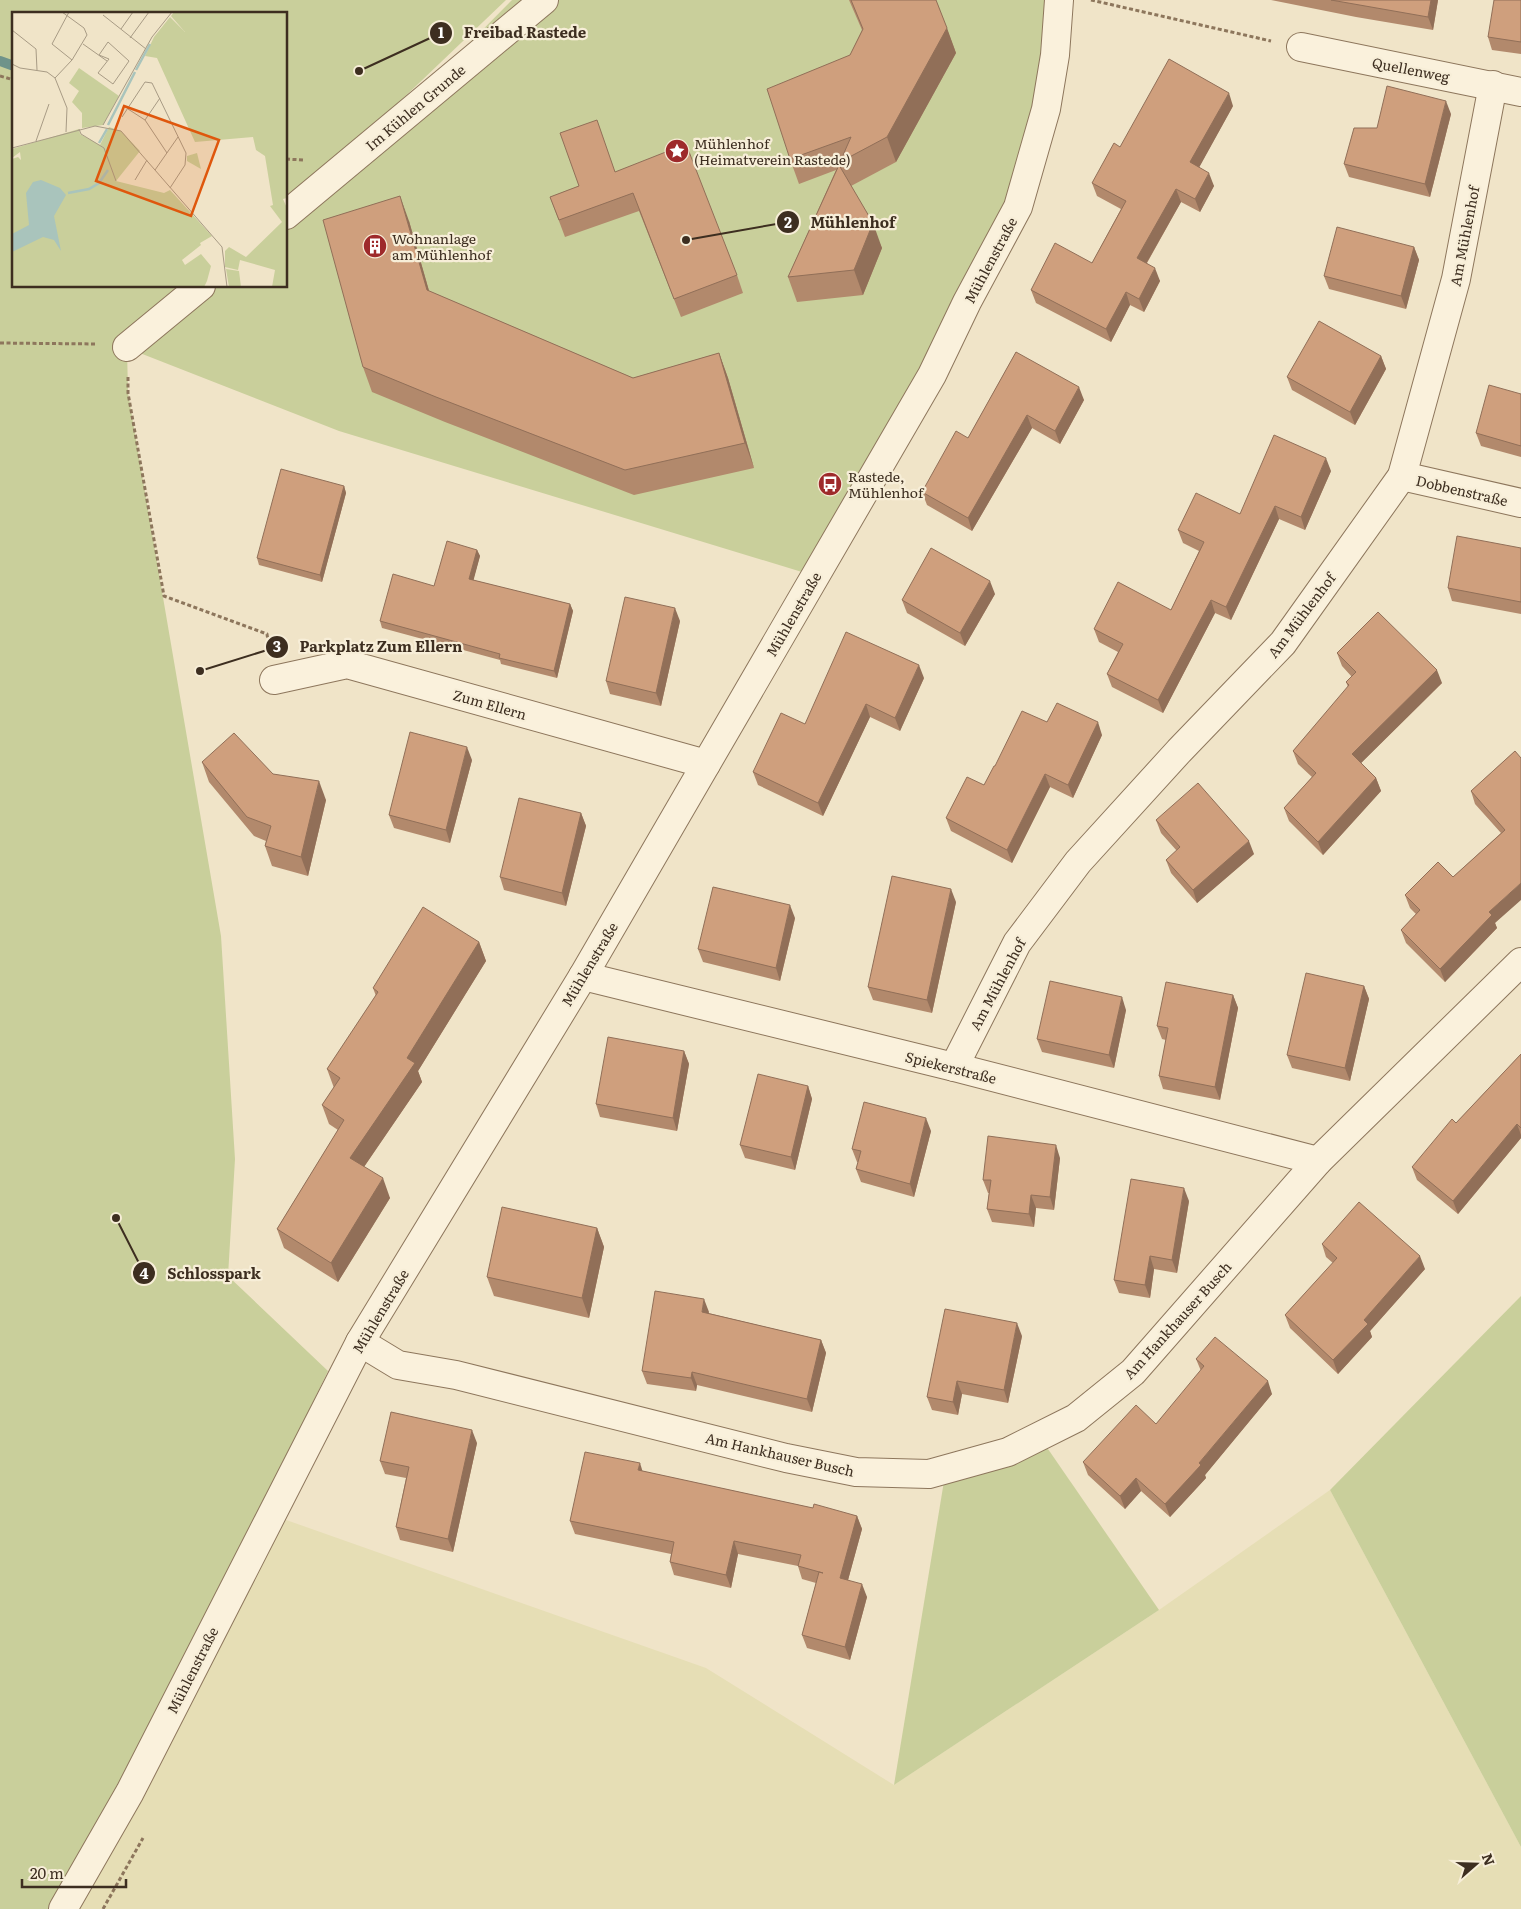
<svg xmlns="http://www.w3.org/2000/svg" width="1521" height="1909" font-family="Literata,serif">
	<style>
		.farmland { fill: #e6deb5 }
		.green { fill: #c9cf9b }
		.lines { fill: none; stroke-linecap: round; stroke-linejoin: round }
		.stream { stroke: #6f938a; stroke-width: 10 }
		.street-casing { stroke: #8d765c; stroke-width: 30 }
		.path { stroke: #8d765c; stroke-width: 3; stroke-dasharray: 4 2.5; stroke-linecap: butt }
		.street { stroke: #faf1dc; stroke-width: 28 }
		.wall { fill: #b2896c }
		.shaded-wall { fill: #916f58 }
		.building { fill: #cf9f7d; stroke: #916f58 }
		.labels { text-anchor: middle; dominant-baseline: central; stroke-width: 4.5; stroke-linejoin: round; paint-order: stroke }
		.street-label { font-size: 14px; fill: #3d2e20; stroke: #f7eed8 }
		.poi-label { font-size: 14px; fill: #3d2e20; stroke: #f7eed8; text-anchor: start }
		.inset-river { fill: none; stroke: #a9c4bc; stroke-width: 2.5 }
		.inset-road { fill: none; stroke: #a89b85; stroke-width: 1 }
		.view { fill: #df570d; fill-opacity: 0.15; stroke: #df570d; stroke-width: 2.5 }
		.inset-edge { fill: none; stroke: #3d2e20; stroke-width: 2.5 }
		.leader { fill: none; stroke: #3d2e20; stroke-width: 2 }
		.callout-dot { fill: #3d2e20; stroke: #f7eed8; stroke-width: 2 }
		.mark-label { font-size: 15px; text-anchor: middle; font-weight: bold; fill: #fff }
		.callout-label { font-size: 15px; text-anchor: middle; font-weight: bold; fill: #3d2e20; stroke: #f7eed8; stroke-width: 4.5; stroke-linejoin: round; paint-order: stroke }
	</style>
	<rect width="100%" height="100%" fill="#f0e4c8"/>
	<path class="farmland" d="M1330 1490 1521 1847V1909H70L272 1515 706 1668 894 1785 1159 1610Z"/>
	<g class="green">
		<path d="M0 0H506L352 147 286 206V14H14V286H286V215L361 153 512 0H1059L1018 207 815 576 339 431 127 348 128 393 221 936 235 1159 228 1276 328 1371 110 1827 62 1909H0Z"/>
		<path d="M1521 1296V1847L1330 1490Z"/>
		<path d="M1039 1436 1159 1610 894 1785 946 1469Z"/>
	</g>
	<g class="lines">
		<path class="stream" d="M0 61 14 66"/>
		<g class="street-casing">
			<g id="street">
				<path d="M1301 47 1521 92"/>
				<path d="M286 215 544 0"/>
				<path d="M127 347 201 286"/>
				<path d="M1402 476 1521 503"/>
				<path d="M274 680 347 664 706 764"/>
				<path d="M583 976 954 1067 1318 1161"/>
				<path d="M954 1067 1017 943 1078 862 1179 751 1283 643 1402 476 1456 279 1493 85"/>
				<path d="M360 1342 398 1365 456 1375 786 1458 856 1472 929 1474 1008 1452 1076 1418 1133 1372 1318 1161 1521 962"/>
				<path d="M63 1909 130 1792 360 1342 583 976 932 375 967 302 1018 207 1046 109 1055 55 1059 0"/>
			</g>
		</g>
		<g class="path">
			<path d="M1091 0 1271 41"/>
			<path d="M0 76 14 80"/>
			<path d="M286 159 303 160"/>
			<path d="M0 343 97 344"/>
			<path d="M128 377V393L164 596 267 634 269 648"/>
			<path d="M103 1909 143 1838"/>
		</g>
		<use href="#street" class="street"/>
	</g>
	<g class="wall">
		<path d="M849 0H936L956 53 896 162 851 186 882 248 863 295 797 302 788 277 836 170 799 184 790 159 850 55 862 30Z"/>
		<path d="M1271 0H1438L1433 30 1356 17Z"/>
		<path d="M1521 0V54L1492 50 1488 37Z"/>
		<path d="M1233 106 1199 167 1214 186 1200 212 1181 202 1147 263 1160 281 1144 312 1130 305 1111 342 1036 303 1031 290 1092 263 1121 209 1097 196 1092 183 1120 147Z"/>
		<path d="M1451 114 1430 197 1349 177 1344 164Z"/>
		<path d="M616 172 737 275 743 293 681 317 639 211 565 237 550 197Z"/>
		<path d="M409 221 429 291 633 378 719 353 728 378 754 468 634 495 445 422 372 392 363 367Z"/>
		<path d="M1414 247 1419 260 1406 309 1329 289 1324 276Z"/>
		<path d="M1016 352 1084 400 1060 444 1032 428 972 531 927 505 922 492 968 438Z"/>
		<path d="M1381 356 1386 369 1355 425 1292 390 1287 377Z"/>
		<path d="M1521 394V457L1481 446 1476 433Z"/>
		<path d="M1331 471 1305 530 1279 519 1231 620 1215 613 1163 713 1112 687 1107 674 1118 652 1099 642 1094 629 1171 610 1199 551 1183 543 1178 530 1240 514Z"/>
		<path d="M344 486 346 493 322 582 259 565 257 558Z"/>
		<path d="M1521 548V614L1452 601 1448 588Z"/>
		<path d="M477 550 480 556 473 580 570 604 573 611 557 678 501 664 500 660 382 628 380 621 434 586Z"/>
		<path d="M995 594 965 646 907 613 902 600Z"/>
		<path d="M680 621 661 706 610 694 606 681Z"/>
		<path d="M1337 653 1442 683 1361 763 1376 778 1381 791 1323 855 1289 821 1284 808 1312 777 1298 764 1293 751 1348 687 1346 682 1352 677 1342 666Z"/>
		<path d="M924 678 900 731 870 717 823 816 758 785 753 772 805 724Z"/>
		<path d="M1047 722 1102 735 1073 798 1050 787 1012 863 951 831 946 818 984 785 995 766Z"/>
		<path d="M1515 751 1495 923 1497 928 1445 982 1406 943 1401 930 1416 914 1410 908 1405 895 1453 877 1501 833 1475 804 1471 791Z"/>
		<path d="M472 760 450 843 394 828 389 815Z"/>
		<path d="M202 762 273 774 326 800 308 876 272 866 265 846 266 841 254 836 209 782Z"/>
		<path d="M581 813 586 826 566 906 504 890 500 877Z"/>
		<path d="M1156 820 1254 854 1197 903 1171 873 1166 860 1177 851 1161 833Z"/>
		<path d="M956 902 932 1013 873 1000 868 987Z"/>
		<path d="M795 918 780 981 703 962 698 949Z"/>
		<path d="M479 942 486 961 418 1071 422 1082 364 1167 390 1198 338 1282 284 1248 277 1229 338 1130 329 1124 322 1105 334 1088 327 1069 376 996 373 988Z"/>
		<path d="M1364 986 1369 999 1350 1081 1292 1068 1287 1055Z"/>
		<path d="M1233 995 1238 1008 1220 1100 1163 1089 1159 1076 1166 1040 1162 1039 1157 1026Z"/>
		<path d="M1126 1010 1114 1068 1042 1052 1037 1039Z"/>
		<path d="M684 1051 689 1064 677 1131 600 1117 596 1104Z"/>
		<path d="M1521 1054V1138L1458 1214 1417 1180 1412 1167 1456 1123Z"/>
		<path d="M808 1086 812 1099 795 1170 745 1158 740 1145Z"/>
		<path d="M931 1131 914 1197 861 1182 856 1169 858 1162H857L852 1149Z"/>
		<path d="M1060 1158 1054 1210 1036 1208 1034 1227 992 1222 987 1209 989 1193H988L983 1180Z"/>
		<path d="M1189 1201 1177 1273 1154 1269 1150 1298 1119 1293 1114 1280Z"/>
		<path d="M597 1228 604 1247 589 1318 494 1296 487 1277Z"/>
		<path d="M1322 1244 1425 1269 1370 1331 1372 1337 1338 1374 1290 1328 1285 1315 1333 1263 1326 1257Z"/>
		<path d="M709 1312 708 1313 821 1340 826 1353 812 1412 697 1385 696 1391 647 1384 642 1371Z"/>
		<path d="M1022 1336 1008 1403 962 1394 958 1415 932 1410 927 1397Z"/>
		<path d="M1196 1359 1272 1394 1205 1475 1206 1478 1170 1517 1141 1491 1125 1509 1088 1475 1083 1462 1156 1424 1201 1371Z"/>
		<path d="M477 1443 453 1552 400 1540 396 1527 406 1478 385 1474 380 1461Z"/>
		<path d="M642 1471 813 1508 857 1516 862 1529 848 1580 867 1597 850 1660 807 1648 802 1635 816 1583 802 1579 798 1566 738 1554 731 1588 674 1575 670 1562 671 1554 575 1534 570 1521Z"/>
	</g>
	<g class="shaded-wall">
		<path d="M1431 0H1438L1433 30 1428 17Z"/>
		<path d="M947 28 956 53 896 162 887 137Z"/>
		<path d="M1229 93 1233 106 1195 175 1190 162Z"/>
		<path d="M1446 101 1451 114 1430 197 1425 184Z"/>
		<path d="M1209 173 1214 186 1200 212 1195 199Z"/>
		<path d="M1176 189 1181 202 1142 271 1137 258Z"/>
		<path d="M400 196 409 221 436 315 427 290Z"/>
		<path d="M873 223 882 248 863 295 854 270Z"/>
		<path d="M1414 247 1419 260 1406 309 1401 296Z"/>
		<path d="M1155 268 1160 281 1144 312 1139 299Z"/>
		<path d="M1126 292 1130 305 1111 342 1106 329Z"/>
		<path d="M719 353 728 378 754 468 745 443Z"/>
		<path d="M1381 356 1386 369 1355 425 1350 412Z"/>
		<path d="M1079 387 1084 400 1060 444 1055 431Z"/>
		<path d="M1027 415 1032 428 972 531 968 518Z"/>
		<path d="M1326 458 1331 471 1305 530 1301 517Z"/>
		<path d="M344 486 346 493 322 582 320 575Z"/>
		<path d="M1275 506 1279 519 1231 620 1226 607Z"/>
		<path d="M477 550 480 556 472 586 469 579Z"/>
		<path d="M990 581 995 594 965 646 960 633Z"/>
		<path d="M1211 600 1215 613 1163 713 1158 700Z"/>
		<path d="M570 604 573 611 557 678 554 671Z"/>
		<path d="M675 608 680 621 661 706 656 693Z"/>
		<path d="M919 665 924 678 900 731 895 718Z"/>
		<path d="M1437 670 1442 683 1357 767 1352 754Z"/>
		<path d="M866 704 870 717 823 816 818 803Z"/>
		<path d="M1098 722 1102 735 1073 798 1068 785Z"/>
		<path d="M467 747 472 760 450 843 446 830Z"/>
		<path d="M1045 774 1050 787 1012 863 1007 850Z"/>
		<path d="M1376 778 1381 791 1323 855 1318 842Z"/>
		<path d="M319 781 326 800 308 876 301 857Z"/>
		<path d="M581 813 586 826 566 906 562 893Z"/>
		<path d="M1249 841 1254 854 1197 903 1193 890Z"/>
		<path d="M1521 883V900L1495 923 1497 928 1445 982 1440 969 1489 912Z"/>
		<path d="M951 889 956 902 932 1013 927 1000Z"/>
		<path d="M790 905 795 918 780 981 776 968Z"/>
		<path d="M479 942 486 961 418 1071 422 1082 357 1177 350 1158 407 1058Z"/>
		<path d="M1364 986 1369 999 1350 1081 1345 1068Z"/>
		<path d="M1233 995 1238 1008 1220 1100 1215 1087Z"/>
		<path d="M1122 997 1126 1010 1114 1068 1109 1055Z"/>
		<path d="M684 1051 689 1064 677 1131 673 1118Z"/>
		<path d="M808 1086 812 1099 795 1170 791 1157Z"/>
		<path d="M926 1118 931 1131 914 1197 910 1184Z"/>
		<path d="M1517 1124 1521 1135V1138L1458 1214 1453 1201Z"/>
		<path d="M1056 1145 1060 1158 1054 1210 1050 1197Z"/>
		<path d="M383 1178 390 1198 338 1282 331 1263Z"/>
		<path d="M1184 1188 1189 1201 1177 1273 1172 1260Z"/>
		<path d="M1031 1195 1036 1208 1034 1227 1029 1214Z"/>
		<path d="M597 1228 604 1247 589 1318 582 1298Z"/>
		<path d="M1150 1256 1154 1269 1150 1298 1145 1285Z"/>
		<path d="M1420 1256 1425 1269 1370 1331 1372 1337 1338 1374 1333 1360 1364 1320Z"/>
		<path d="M704 1299 709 1312 706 1324 702 1312Z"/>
		<path d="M1017 1323 1022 1336 1008 1403 1004 1390Z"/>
		<path d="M821 1340 826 1353 812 1412 807 1399Z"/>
		<path d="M692 1372 697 1385 696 1391 691 1378Z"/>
		<path d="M957 1381 962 1394 958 1415 953 1402Z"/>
		<path d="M1268 1381 1272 1394 1205 1475 1206 1478 1170 1517 1165 1504Z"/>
		<path d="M472 1430 477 1443 453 1552 448 1539Z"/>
		<path d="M640 1463 644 1476 638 1470Z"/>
		<path d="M1136 1478 1141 1491 1125 1509 1120 1496Z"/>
		<path d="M857 1516 862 1529 845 1591 840 1578Z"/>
		<path d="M734 1541 738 1554 731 1588 726 1575Z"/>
		<path d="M862 1584 867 1597 850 1660 845 1647Z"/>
	</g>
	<g class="building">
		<path d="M851 0H936L947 28 887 137 840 162 851 137 790 159 767 89 850 55 863 29Z"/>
		<path d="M1331 0H1431L1428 17Z"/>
		<path d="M1494 0H1521V42L1488 37Z"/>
		<path d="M1169 59 1229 93 1190 162 1209 173 1195 199 1176 189 1137 258 1155 268 1139 299 1126 292 1106 329 1031 290 1055 243 1092 263 1126 201 1092 183 1114 143 1120 147Z"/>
		<path d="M1387 86 1446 101 1425 184 1344 164 1354 128H1377Z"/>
		<path d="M597 120 615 172 686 144 737 275 674 299 633 193 559 220 550 197 579 186 560 133Z"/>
		<path d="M839 165 873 223 854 270 788 277Z"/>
		<path d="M400 196 427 290 633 378 719 353 745 443 625 470 436 397 363 367 323 220Z"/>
		<path d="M1337 227 1414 247 1401 296 1324 276Z"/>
		<path d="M1319 321 1381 356 1350 412 1287 377Z"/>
		<path d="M1016 352 1079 387 1055 431 1027 415 968 518 922 492 956 431 968 438Z"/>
		<path d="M1489 385 1521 394V446L1476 433Z"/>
		<path d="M1274 435 1326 458 1301 517 1275 506 1226 607 1211 600 1158 700 1107 674 1123 644 1094 629 1118 582 1171 610 1204 542 1178 530 1196 493 1240 514Z"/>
		<path d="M281 469 344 486 320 575 257 558Z"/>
		<path d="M1457 536 1521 548V602L1448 588Z"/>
		<path d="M447 541 477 550 469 579 570 604 554 671 499 658 500 654 380 621 393 574 434 586Z"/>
		<path d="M931 548 990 581 960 633 902 600Z"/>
		<path d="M625 597 675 608 656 693 606 681Z"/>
		<path d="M1378 612 1437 670 1352 754 1376 778 1318 842 1284 808 1316 773 1293 751 1349 685 1346 682 1356 672 1337 653Z"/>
		<path d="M846 632 919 665 895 718 866 704 818 803 753 772 781 713 805 724Z"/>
		<path d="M1057 703 1098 722 1068 785 1045 774 1007 850 946 818 967 777 984 785 994 766H995L1022 711 1047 722Z"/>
		<path d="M410 732 467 747 446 830 389 815Z"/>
		<path d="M234 733 273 774 319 781 301 857 265 846 271 826 247 817 202 762Z"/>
		<path d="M1515 751 1521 758V883L1489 912 1492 915 1440 969 1401 930 1420 910 1405 895 1438 862 1453 877 1505 830 1471 791Z"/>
		<path d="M1198 783 1249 841 1193 890 1166 860 1180 847 1156 820Z"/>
		<path d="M519 798 581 813 562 893 500 877Z"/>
		<path d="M892 876 951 889 927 1000 868 987Z"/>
		<path d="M713 887 790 905 776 968 698 949Z"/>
		<path d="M423 907 479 942 407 1058 415 1063 350 1158 383 1178 331 1263 277 1229 344 1120 322 1105 340 1078 327 1069 378 992 373 988Z"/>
		<path d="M1306 973 1364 986 1345 1068 1287 1055Z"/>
		<path d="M1050 981 1122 997 1109 1055 1037 1039Z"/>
		<path d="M1166 982 1233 995 1215 1087 1159 1076 1168 1028 1157 1026Z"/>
		<path d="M608 1037 684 1051 673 1118 596 1104Z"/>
		<path d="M1521 1054V1128L1517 1124 1453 1201 1412 1167 1452 1119 1456 1123Z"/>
		<path d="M758 1074 808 1086 791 1157 740 1145Z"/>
		<path d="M864 1102 926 1118 910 1184 856 1169 861 1151 852 1149Z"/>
		<path d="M988 1136 1056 1145 1050 1197 1031 1195 1029 1214 987 1209 991 1180H983Z"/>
		<path d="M1131 1179 1184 1188 1172 1260 1150 1256 1145 1285 1114 1280Z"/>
		<path d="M1359 1202 1420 1256 1364 1320 1368 1324 1333 1360 1285 1315 1337 1258 1322 1244Z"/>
		<path d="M502 1207 597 1228 582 1298 487 1277Z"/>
		<path d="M655 1291 704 1299 702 1312 821 1340 807 1399 692 1372 691 1378 642 1371Z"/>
		<path d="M945 1309 1017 1323 1004 1390 957 1381 953 1402 927 1397Z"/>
		<path d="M1215 1337 1268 1381 1199 1463 1201 1465 1165 1504 1136 1478 1120 1496 1083 1462 1136 1405 1156 1424 1204 1366 1196 1359Z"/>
		<path d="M391 1412 472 1430 448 1539 396 1527 409 1467 380 1461Z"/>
		<path d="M585 1452 640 1463 638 1470 813 1508 814 1504 857 1516 840 1578 862 1584 845 1647 802 1635 819 1572 823 1573 798 1566 801 1555 734 1541 726 1575 670 1562 674 1542 570 1521Z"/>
	</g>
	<defs>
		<g id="sight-disc" transform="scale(1.25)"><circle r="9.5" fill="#9e2a2b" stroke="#f7eed8"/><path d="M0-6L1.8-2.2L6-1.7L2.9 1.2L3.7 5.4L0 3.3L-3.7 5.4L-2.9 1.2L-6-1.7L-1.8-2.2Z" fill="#fff"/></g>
		<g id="building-disc" transform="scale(1.25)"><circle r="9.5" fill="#9e2a2b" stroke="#f7eed8"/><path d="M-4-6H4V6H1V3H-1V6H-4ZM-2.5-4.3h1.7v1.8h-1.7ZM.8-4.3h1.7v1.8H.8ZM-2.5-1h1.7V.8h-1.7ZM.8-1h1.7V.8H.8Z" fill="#fff"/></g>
		<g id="bus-disc" transform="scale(1.25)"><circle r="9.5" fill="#9e2a2b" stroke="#f7eed8"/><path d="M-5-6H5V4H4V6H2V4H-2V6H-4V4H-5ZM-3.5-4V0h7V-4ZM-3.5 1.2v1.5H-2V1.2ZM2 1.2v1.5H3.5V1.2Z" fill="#fff"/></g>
	</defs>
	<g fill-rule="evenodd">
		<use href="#sight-disc" x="677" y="151"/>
		<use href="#building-disc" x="375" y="246"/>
		<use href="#bus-disc" x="830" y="484"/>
	</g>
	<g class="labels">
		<g class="street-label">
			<text transform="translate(1411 69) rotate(11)">Quellenweg</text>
			<text transform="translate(415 107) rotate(-40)">Im Kühlen Grunde</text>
			<text transform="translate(1464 236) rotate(-79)">Am Mühlenhof</text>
			<text transform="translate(990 260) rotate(-62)">Mühlenstraße</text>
			<text transform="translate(1462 490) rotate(13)">Dobbenstraße</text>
			<text transform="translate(793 614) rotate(-60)">Mühlenstraße</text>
			<text transform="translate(1301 615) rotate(-53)">Am Mühlenhof</text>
			<text transform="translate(490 704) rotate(16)">Zum Ellern</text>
			<text transform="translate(589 964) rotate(-59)">Mühlenstraße</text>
			<text transform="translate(997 984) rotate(-62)">Am Mühlenhof</text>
			<text transform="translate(951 1067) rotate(14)">Spiekerstraße</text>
			<text transform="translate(380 1311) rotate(-59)">Mühlenstraße</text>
			<text transform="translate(1177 1320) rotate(-48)">Am Hankhauser Busch</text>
			<text transform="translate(780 1454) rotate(13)">Am Hankhauser Busch</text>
			<text transform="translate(192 1670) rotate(-63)">Mühlenstraße</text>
		</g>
		<g class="poi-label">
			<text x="694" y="143">Mühlenhof<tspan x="694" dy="16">(Heimatverein Rastede)</tspan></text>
			<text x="392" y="238">Wohnanlage<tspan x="392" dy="16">am Mühlenhof</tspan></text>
			<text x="848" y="476">Rastede,<tspan x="848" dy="16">Mühlenhof</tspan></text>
		</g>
	</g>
	<g transform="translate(12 12)">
		<rect width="275" height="275" fill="#f0e4c8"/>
		<path d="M162 0H275V186L271 187 275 196V275H260L263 258 228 248 226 258 213 255V239L217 235 234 245 270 210 258 194 261 193 253 144 244 138 241 125 183 130 145 46 133 44 142 25 158 5 173 20 159 4ZM67 56 107 84 91 113 70 116V101L60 90 67 79 57 71ZM97 115 109 119 128 139 104 169 152 181 158 178 200 224 188 231 189 233 170 248 173 253 189 242 199 254 195 269 192 275H0V147L6 145 9 148 8 140 0 146V137L67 117 68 122 88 133ZM185 141 189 157 175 149V144ZM214 257 227 259 229 275H217Z" fill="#c9cf9b"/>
		<path d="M29 168 48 176 54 183 42 204 49 239 42 228 31 225 0 240V222L17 213 14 181 21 170Z" fill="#a9c4bc"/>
		<path class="inset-river" d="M124 58 138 32M96 113 123 60M87 131 95 117M56 181 77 177 87 171 96 158"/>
		<path class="inset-road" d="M57 0 40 32 60 48M91 3 134 37M109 17 121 0M0 18 24 37 25 58M118 26 137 0M96 30 117 49 101 72 86 61 97 47 87 43ZM71 32 95 49M0 52 8 56 35 60 43 66 55 96 54 120M43 66 60 48 75 23 72 16 50 0M116 97 133 108 155 141M110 105 133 70 140 71 174 141 173 153 158 176M133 108 148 86M91 113 140 25 160 0M67 117 69 122 92 136 104 169M24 129 37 92M0 136 83 114 109 119 210 235 215 275M143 158 166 125M123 168 135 148"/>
		<path class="view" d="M112 94 207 128 179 204 84 169Z"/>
		<rect width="275" height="275" class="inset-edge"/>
	</g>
	<path class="leader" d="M359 71L441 33M686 240L788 222M200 671L277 647M116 1218L144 1273"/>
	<g class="callout-dot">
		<circle cx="359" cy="71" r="5"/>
		<circle cx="686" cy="240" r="5"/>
		<circle cx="200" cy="671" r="5"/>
		<circle cx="116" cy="1218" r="5"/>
		<circle cx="441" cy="33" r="12"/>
		<circle cx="788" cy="222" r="12"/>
		<circle cx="277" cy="647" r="12"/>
		<circle cx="144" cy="1273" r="12"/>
	</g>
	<g class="mark-label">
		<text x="441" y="38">1</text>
		<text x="788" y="228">2</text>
		<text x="277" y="652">3</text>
		<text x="144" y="1279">4</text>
	</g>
	<g class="callout-label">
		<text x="525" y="38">Freibad Rastede</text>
		<text x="853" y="228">Mühlenhof</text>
		<text x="381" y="652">Parkplatz Zum Ellern</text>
		<text x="214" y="1279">Schlosspark</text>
	</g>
	<g transform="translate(1476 1864) rotate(70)" stroke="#f7eed8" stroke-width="4" paint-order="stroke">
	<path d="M0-4L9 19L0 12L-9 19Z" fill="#3d2e20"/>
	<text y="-8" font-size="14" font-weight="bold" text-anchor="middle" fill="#3d2e20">N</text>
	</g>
	<path d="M22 1879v8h104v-8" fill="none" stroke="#3d2e20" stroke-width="2.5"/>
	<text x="30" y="1879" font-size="15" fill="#3d2e20" stroke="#f7eed8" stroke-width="4" paint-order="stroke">20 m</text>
</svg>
